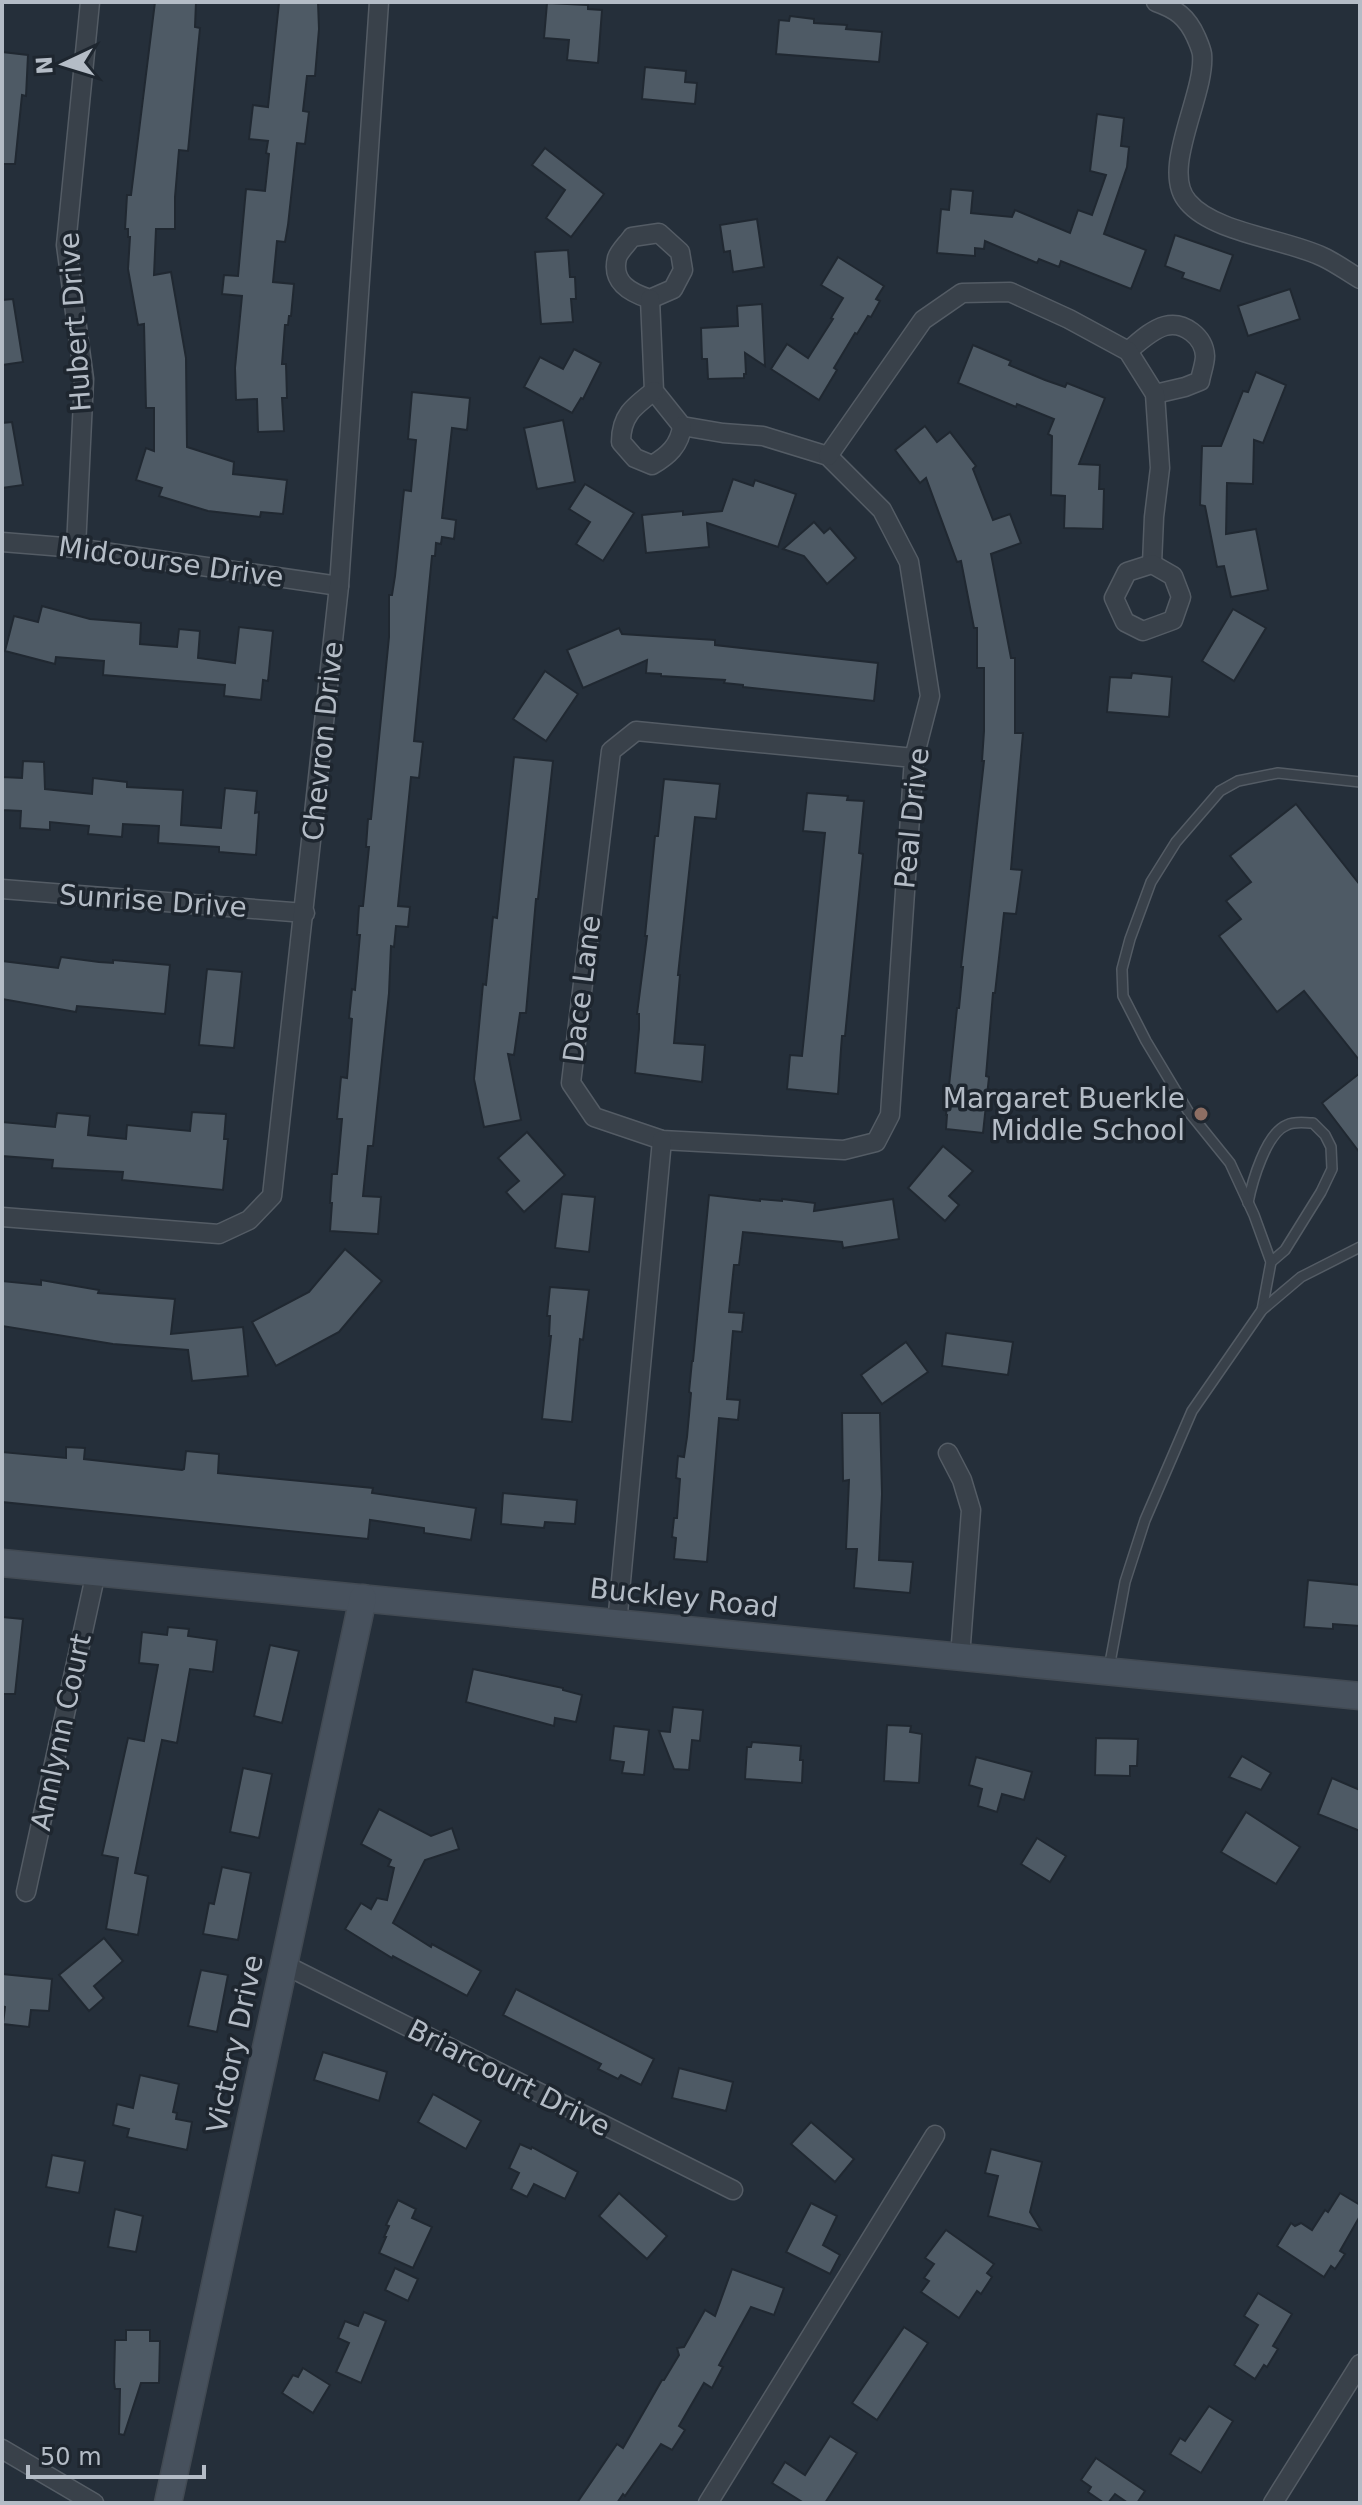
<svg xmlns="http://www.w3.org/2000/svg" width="1362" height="2505" font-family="'DejaVu Sans',sans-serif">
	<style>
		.building { fill: #4e5a65; stroke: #202831; stroke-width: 2 }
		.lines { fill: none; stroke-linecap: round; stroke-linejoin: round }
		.lane-casing { stroke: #545c65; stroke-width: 12 }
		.street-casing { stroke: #545c65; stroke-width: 21 }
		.secondary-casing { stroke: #424a53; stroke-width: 29 }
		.lane { stroke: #39414a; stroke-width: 9 }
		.street { stroke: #39414a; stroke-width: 18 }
		.secondary { stroke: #47515d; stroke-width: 26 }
		.education-dot { fill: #8d6e63; stroke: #1e262f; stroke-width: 3 }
		.labels { text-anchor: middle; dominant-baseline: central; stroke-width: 7; stroke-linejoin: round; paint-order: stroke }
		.street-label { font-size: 28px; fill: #b4bcc6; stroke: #1e262f }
		.poi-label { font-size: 28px; fill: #b4bcc6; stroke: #1e262f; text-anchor: end }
	</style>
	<rect width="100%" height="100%" fill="#252f3a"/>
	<g class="building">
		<path d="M155 2H196L195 27 200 28 188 151 179 150 175 197V229H156L154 275 171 272 186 358 187 447 234 462 233 474 287 480 283 514 261 512 260 517 208 511 159 496 162 488 136 480 146 448 154 451V408H146L144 324 138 325 128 269 130 237H128V229H125L127 195H131Z"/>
		<path d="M285 2H318L319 29 315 76H307L303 111 309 112 305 144 297 143 288 225 285 242 277 241 273 282 294 284 291 316H289L288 325H285L282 364H286L287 398H282L284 431 258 432 257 399 236 400 235 368 242 296 222 294 224 275 238 276 246 189 265 191 269 154 266 153 268 141 249 139 253 105 268 107 279 3Z"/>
		<path d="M547 3 588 5V9L602 10 598 63 567 60 569 40 544 38Z"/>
		<path d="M790 16 814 19V23L847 25 846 29 882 32 879 62 776 54 779 20 789 21Z"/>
		<path d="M2 52 28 55 26 96 22 95 15 164H2Z"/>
		<path d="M645 67 686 71 685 82 697 83 695 104 642 99Z"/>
		<path d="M1097 114 1124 118 1121 146 1129 147 1127 167 1104 234 1146 250 1131 289 1061 261 1059 267 1039 259 1037 263 985 241 984 249 975 248V256L937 253 941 209 949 210 951 189 973 191 971 213 1012 217 1015 210 1070 233 1078 210 1092 215 1106 175 1090 171Z"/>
		<path d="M545 148 604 194 571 237 546 218 565 190 532 165Z"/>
		<path d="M757 219 764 267 733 272 730 251 724 252 720 225Z"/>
		<path d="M1175 235 1233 255 1220 291 1182 278 1184 273 1165 266Z"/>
		<path d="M568 250 570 277H575L576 299H571L573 322 541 324 535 252Z"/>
		<path d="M838 257 884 286 876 299 880 301 871 317 868 316 857 334 855 333 834 368 837 370 819 400 771 369 787 344 808 358 833 319 831 318 843 298 821 285Z"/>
		<path d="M1290 289 1300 319 1248 336 1238 306Z"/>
		<path d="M13 299 23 362 2 365V300Z"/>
		<path d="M762 304 765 366 745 353 746 374H744V378L708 379 707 359H702L701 328 738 326 737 306Z"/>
		<path d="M973 345 1011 361 1009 365 1045 380 1065 387 1067 383 1105 398 1079 464 1100 465 1099 489H1104L1103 529 1064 528 1065 496 1051 495 1052 436 1048 434 1054 419 1017 404 1016 407 958 383Z"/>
		<path d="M574 349 601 363 583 399 581 398 572 413 524 387 540 357 563 369Z"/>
		<path d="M1256 372 1286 385 1263 443 1254 440 1253 484 1227 483 1226 534 1256 529 1268 590 1231 597 1224 566 1217 567 1205 506 1200 505 1202 446H1221L1243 391 1248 392Z"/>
		<path d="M412 392 470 398 467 430 452 428 442 518 456 520 454 539 442 537 441 544 436 543 435 556H432L414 741 423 742 419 778 411 777 398 906 410 907 408 927 396 926 394 947 391 946 389 993 373 1146H368L363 1196 381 1197 378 1234 330 1231 332 1203H330L332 1174H337L342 1119H337L341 1077 347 1078 352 1019 349 1018 352 989 355 990 360 935H357L359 906H363L369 847H366L368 819H371L389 637V595H392L395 576 404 490 411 491 416 440 408 439Z"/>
		<path d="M563 420 575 482 537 489 524 428Z"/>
		<path d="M12 422 23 485 2 488V423Z"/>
		<path d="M925 426 937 442 950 432 976 466 973 469 993 520 1010 514 1021 543 991 554 1011 658H1015V733H1023L1011 869 1022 870 1016 914 1004 913 995 993H993L986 1076 989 1077 983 1133 946 1129 947 1115H946L957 1008H959L963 967H961L984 761H982L984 731V668H977V628H974L961 561 957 562 926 478 920 483 895 450Z"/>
		<path d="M733 479 753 486 755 480 796 494 778 547 707 523 709 547 646 553 642 515 683 511V515L722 511Z"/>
		<path d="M585 484 634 513 603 561 576 544 590 522 569 509Z"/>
		<path d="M814 522 824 533 830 528 856 558 827 584 804 556 783 549Z"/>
		<path d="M42 606 90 619 141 623 140 644 177 647 179 629 200 631 198 658 235 663 239 627 273 631 268 681 263 680 261 700 224 696 225 685 103 675 104 661 56 657 55 664 5 651 14 616 38 622Z"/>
		<path d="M1233 609 1266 628 1234 681 1202 661Z"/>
		<path d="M619 628 622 634 715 640V645L878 663 874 701 743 687V685L724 683 725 680 661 676V674L646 673 647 660 583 688 567 650Z"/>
		<path d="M545 671 578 694 546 741 513 719Z"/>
		<path d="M1132 673 1172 677 1169 717 1107 712 1110 677 1131 678Z"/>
		<path d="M514 757 553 761 538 899H536L526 1013H520L514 1055 508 1054 521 1120 484 1127 474 1079 483 984 486 985 493 917 497 918Z"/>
		<path d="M23 761 44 762 45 789 92 794 93 778 127 782V787L183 790 181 825 221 828 225 788 257 791 255 813 259 812 256 855 219 852V847L158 843 159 826 123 824 122 837 88 834 89 826 50 822V830L20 828 21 811 2 810V777L22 778Z"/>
		<path d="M664 779 720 784 716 819 695 817 678 975H680L674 1043 705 1045 702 1082 635 1073 639 1029V1014H637L647 936H645L655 836H658Z"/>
		<path d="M807 793 848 796 847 800 864 801 859 853 863 854 845 1036H842L841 1049 838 1094 787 1089 790 1055 802 1056 825 833 803 831Z"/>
		<path d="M1296 804 1360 885V1061L1304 991 1277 1012 1219 936 1241 919 1226 901 1251 882 1230 856Z"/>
		<path d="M61 957 99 962 113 963V960L170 965 165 1014 77 1006 76 1012 2 999V961L58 968Z"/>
		<path d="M207 969 242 972 234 1048 199 1045Z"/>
		<path d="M1360 1073V1153L1322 1103Z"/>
		<path d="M192 1112 226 1114 224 1139H228L223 1190 122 1180 123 1172 52 1168 53 1160 2 1156V1122L55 1127 57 1113 90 1116 88 1135 126 1139 127 1125 190 1131Z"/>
		<path d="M527 1132 565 1175 524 1212 506 1192 519 1181 498 1158Z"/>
		<path d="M943 1146 973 1171 949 1196 959 1205 945 1221 908 1188Z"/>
		<path d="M562 1194 595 1197 589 1252 555 1248Z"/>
		<path d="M709 1195 760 1201V1199L782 1201V1199L815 1203 814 1211 893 1199 899 1239 843 1248 842 1242 743 1232 739 1265H734L729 1312 744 1313 742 1332 733 1331 727 1399 740 1400 738 1420 719 1418 707 1562 674 1559 676 1538 672 1537 674 1518H677L680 1479 676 1478 678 1456 684 1457 687 1437 691 1393 689 1392 692 1361H693Z"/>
		<path d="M345 1249 382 1281 339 1332 276 1366 252 1322 309 1292Z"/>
		<path d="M41 1280 99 1290 98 1293 175 1299 171 1334 243 1327 248 1376 192 1381 188 1350 113 1344 2 1326V1281L41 1285Z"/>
		<path d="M550 1287 589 1290 583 1340 580 1339 572 1422 542 1419 551 1336H549L550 1316H547Z"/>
		<path d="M946 1333 1013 1342 1008 1375 942 1366Z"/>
		<path d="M906 1342 928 1372 882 1404 861 1375Z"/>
		<path d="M842 1413H880L882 1494 879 1560 913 1562 910 1593 854 1588 857 1549H846L849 1480 843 1481Z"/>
		<path d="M66 1447 85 1448 84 1459 182 1470 184 1469 186 1451 219 1454 218 1473 373 1488 372 1493 476 1508 471 1540 424 1533V1528L370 1520 368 1539 2 1502V1452L66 1458Z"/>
		<path d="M503 1493 577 1500 575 1524 545 1522 544 1528 501 1524Z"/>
		<path d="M1308 1580 1360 1585V1626L1333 1624V1629L1304 1627Z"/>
		<path d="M2 1617 23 1619 15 1694H2Z"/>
		<path d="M168 1627 189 1629 188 1636 217 1640 213 1672 190 1669 177 1743 162 1740 135 1873 148 1876 138 1935 106 1929 118 1858 102 1855 128 1738 144 1741 158 1665 139 1663 142 1632 167 1635Z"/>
		<path d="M270 1645 299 1651 282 1723 254 1716Z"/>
		<path d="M473 1669 563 1688V1690L582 1695 576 1722 555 1718 554 1726 466 1702Z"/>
		<path d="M673 1707 703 1710 700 1741 692 1740 689 1770 674 1769 659 1731 670 1732Z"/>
		<path d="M887 1725 911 1726 910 1732 922 1734 919 1783 884 1781Z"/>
		<path d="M614 1726 649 1730 644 1775 622 1773 624 1762 610 1760Z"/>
		<path d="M1096 1738 1138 1739 1137 1766H1130V1776L1095 1775Z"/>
		<path d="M752 1742 801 1746 800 1760H803L802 1783 745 1779 747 1747H751Z"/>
		<path d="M1242 1756 1271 1773 1261 1790 1229 1777Z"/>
		<path d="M976 1757 1032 1772 1024 1800 1002 1794 997 1812 978 1806 982 1789 969 1785Z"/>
		<path d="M243 1768 272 1774 259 1838 230 1832Z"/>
		<path d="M1332 1778 1360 1790V1831L1318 1814Z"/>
		<path d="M379 1809 431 1836 452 1828 459 1849 425 1860 393 1923 431 1947 432 1944 481 1971 467 1996 393 1956 392 1958 345 1929 361 1903 371 1909 377 1898 387 1900 394 1868 388 1866 391 1860 361 1844Z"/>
		<path d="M1246 1812 1300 1847 1276 1884 1221 1852Z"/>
		<path d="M1037 1838 1066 1856 1050 1882 1021 1864Z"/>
		<path d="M222 1867 251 1873 238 1940 203 1934 209 1903 214 1904Z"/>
		<path d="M104 1938 123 1961 94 1986 104 1998 89 2011 59 1975Z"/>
		<path d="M201 1970 228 1975 217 2032 188 2026Z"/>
		<path d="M2 1974 52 1979 49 2011 31 2010 29 2027 3 2024 5 2007 2 2006Z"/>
		<path d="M516 1989 654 2059 641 2085 621 2075 618 2079 598 2069 601 2064 503 2015Z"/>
		<path d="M323 2052 387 2072 379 2101 314 2080Z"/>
		<path d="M679 2068 733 2082 726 2111 672 2098Z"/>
		<path d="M140 2075 179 2084 173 2112 177 2113 176 2119 192 2122 187 2150 127 2137 129 2129 113 2125 117 2104 133 2108Z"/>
		<path d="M433 2094 481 2121 466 2149 418 2122Z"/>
		<path d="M811 2122 854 2159 835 2182 791 2144Z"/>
		<path d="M520 2144 531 2149 532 2147 578 2172 565 2199 534 2184 527 2197 511 2189 519 2173 509 2168Z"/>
		<path d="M991 2149 1042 2162 1030 2212 1041 2230 988 2216 998 2176 985 2173Z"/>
		<path d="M52 2155 85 2161 79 2193 46 2187Z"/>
		<path d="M619 2193 667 2236 647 2259 599 2216Z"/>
		<path d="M1340 2193 1360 2205V2216L1340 2251 1345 2254 1335 2269 1331 2266 1324 2277 1277 2246 1291 2223 1295 2226 1301 2223 1312 2230 1325 2210 1328 2212Z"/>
		<path d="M398 2200 416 2209 412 2218 432 2227 413 2268 379 2253 386 2237H384L389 2226 386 2225Z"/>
		<path d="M811 2203 837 2216 823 2245 840 2255 830 2274 786 2252Z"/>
		<path d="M115 2209 143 2216 136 2252 108 2247Z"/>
		<path d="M946 2230 994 2264 987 2273 992 2277 981 2294 977 2291 959 2318 921 2292 929 2281 924 2278 934 2264 925 2258Z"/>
		<path d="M395 2268 418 2279 408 2301 385 2290Z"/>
		<path d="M732 2269 784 2288 774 2315 751 2307 719 2365 723 2367 712 2388 704 2383 679 2426 685 2430 672 2450 661 2444 625 2496 623 2494 617 2503H577L617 2444 623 2448 662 2380H664L679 2355 677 2348 684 2347 705 2310 715 2316Z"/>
		<path d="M1258 2293 1292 2314 1273 2346 1278 2349 1267 2367 1264 2365 1255 2379 1234 2365 1258 2325 1244 2316Z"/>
		<path d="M364 2312 386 2321 361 2383 336 2372 349 2343 338 2338 345 2321 358 2326Z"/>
		<path d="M904 2327 928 2343 877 2420 852 2403Z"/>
		<path d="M126 2330H150V2341H160L159 2383H141L124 2435 119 2434 120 2389H115L114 2382 115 2340H126Z"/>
		<path d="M303 2368 330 2385 313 2413 282 2393 293 2375 298 2377Z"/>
		<path d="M1209 2406 1233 2421 1201 2473 1170 2454 1180 2438 1185 2441Z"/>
		<path d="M830 2436 857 2453 825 2503H804L772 2483 785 2462 805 2475Z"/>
		<path d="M1096 2458 1145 2491 1137 2503H1128L1115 2494 1108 2503H1104L1088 2492 1091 2487 1081 2480Z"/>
	</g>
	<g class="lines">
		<g class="lane-casing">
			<g id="lane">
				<path d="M1248 1203C1252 1182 1266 1133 1287 1125 1295 1121 1304 1123 1313 1123L1325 1135 1331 1147 1332 1169 1321 1192 1285 1250 1271 1262"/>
				<path d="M1262 1310 1271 1262 1254 1215 1230 1163 1188 1111 1146 1041 1123 996 1122 969 1130 939 1151 882 1176 842 1220 791 1238 781 1278 773 1360 782"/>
				<path d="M1109 1668 1125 1582 1145 1520 1192 1411 1262 1310 1301 1277 1360 1247"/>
			</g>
		</g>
		<g class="street-casing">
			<g id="street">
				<path d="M1156 2C1176 9 1187 17 1196 37 1198 42 1201 48 1202 54 1206 95 1159 170 1188 202 1214 233 1286 239 1323 257 1336 263 1348 272 1360 279"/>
				<path d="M659 233 680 252 683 270 673 289 650 299C631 293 611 283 617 258 619 251 628 243 632 237Z"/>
				<path d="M650 299 654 391 682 426 723 433 763 436 828 456 882 510 909 562 930 696 914 758 890 1115 876 1142 844 1150 662 1140 594 1117 571 1083 611 751 636 731 914 758"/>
				<path d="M1128 351C1139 342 1151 330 1165 326 1184 321 1204 337 1205 356 1205 364 1201 374 1200 381L1185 387 1155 394"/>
				<path d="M654 391C633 407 621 416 621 442L635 458 652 465C668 456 680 445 682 426"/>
				<path d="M828 456 923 320 962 293 1010 292 1069 319 1128 351 1155 394 1160 468 1154 517 1152 564"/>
				<path d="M2 542 76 548 339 586"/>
				<path d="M76 548 84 379 66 245 90 2"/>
				<path d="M1152 564 1173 576 1181 597 1173 620 1143 631 1125 622 1114 598 1127 572Z"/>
				<path d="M2 889 305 913"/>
				<path d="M2 1217 219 1234 249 1220 272 1196 339 586 379 2"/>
				<path d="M948 1453 962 1480 971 1510 960 1657"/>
				<path d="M617 1624 662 1140"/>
				<path d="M26 1892 96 1572"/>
				<path d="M285 1965 733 2190"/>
				<path d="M2 2449 94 2503"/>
				<path d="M708 2503 935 2135"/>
				<path d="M1273 2503 1360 2364"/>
			</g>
		</g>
		<g class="secondary-casing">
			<g id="secondary">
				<path d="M2 1563 1360 1696"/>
				<path d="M168 2503 363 1598"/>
			</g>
		</g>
		<use href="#lane" class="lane"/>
		<use href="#street" class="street"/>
		<use href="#secondary" class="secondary"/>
	</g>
	<circle class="education-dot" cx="1201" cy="1114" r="8"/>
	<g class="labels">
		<g class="street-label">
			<text transform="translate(75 322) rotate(-94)">Hubert Drive</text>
			<text transform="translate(171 562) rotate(8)">Midcourse Drive</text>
			<text transform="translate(323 741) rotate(-84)">Chevron Drive</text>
			<text transform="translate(912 818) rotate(-84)">Peal Drive</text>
			<text transform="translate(153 901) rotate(4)">Sunrise Drive</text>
			<text transform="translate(582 989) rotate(-83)">Dace Lane</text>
			<text transform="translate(684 1598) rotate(6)">Buckley Road</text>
			<text transform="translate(61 1732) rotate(-78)">Annlynn Court</text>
			<text transform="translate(235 2044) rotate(-78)">Victory Drive</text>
			<text transform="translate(509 2078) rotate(27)">Briarcourt Drive</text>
		</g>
		<g class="poi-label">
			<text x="1185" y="1098">Margaret Buerkle<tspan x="1185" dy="32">Middle School</tspan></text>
		</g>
	</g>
	<rect width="1362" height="2505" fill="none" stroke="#b4bcc6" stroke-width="8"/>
	<g transform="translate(64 64) rotate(266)" stroke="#1e262f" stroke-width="6" paint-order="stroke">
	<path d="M0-6L14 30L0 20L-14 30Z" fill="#b4bcc6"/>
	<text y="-12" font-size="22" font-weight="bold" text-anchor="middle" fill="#b4bcc6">N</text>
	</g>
	<path d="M28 2465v12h176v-12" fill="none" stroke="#b4bcc6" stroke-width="4"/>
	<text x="40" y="2465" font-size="24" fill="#b4bcc6" stroke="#1e262f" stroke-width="6" paint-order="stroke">50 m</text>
</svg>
